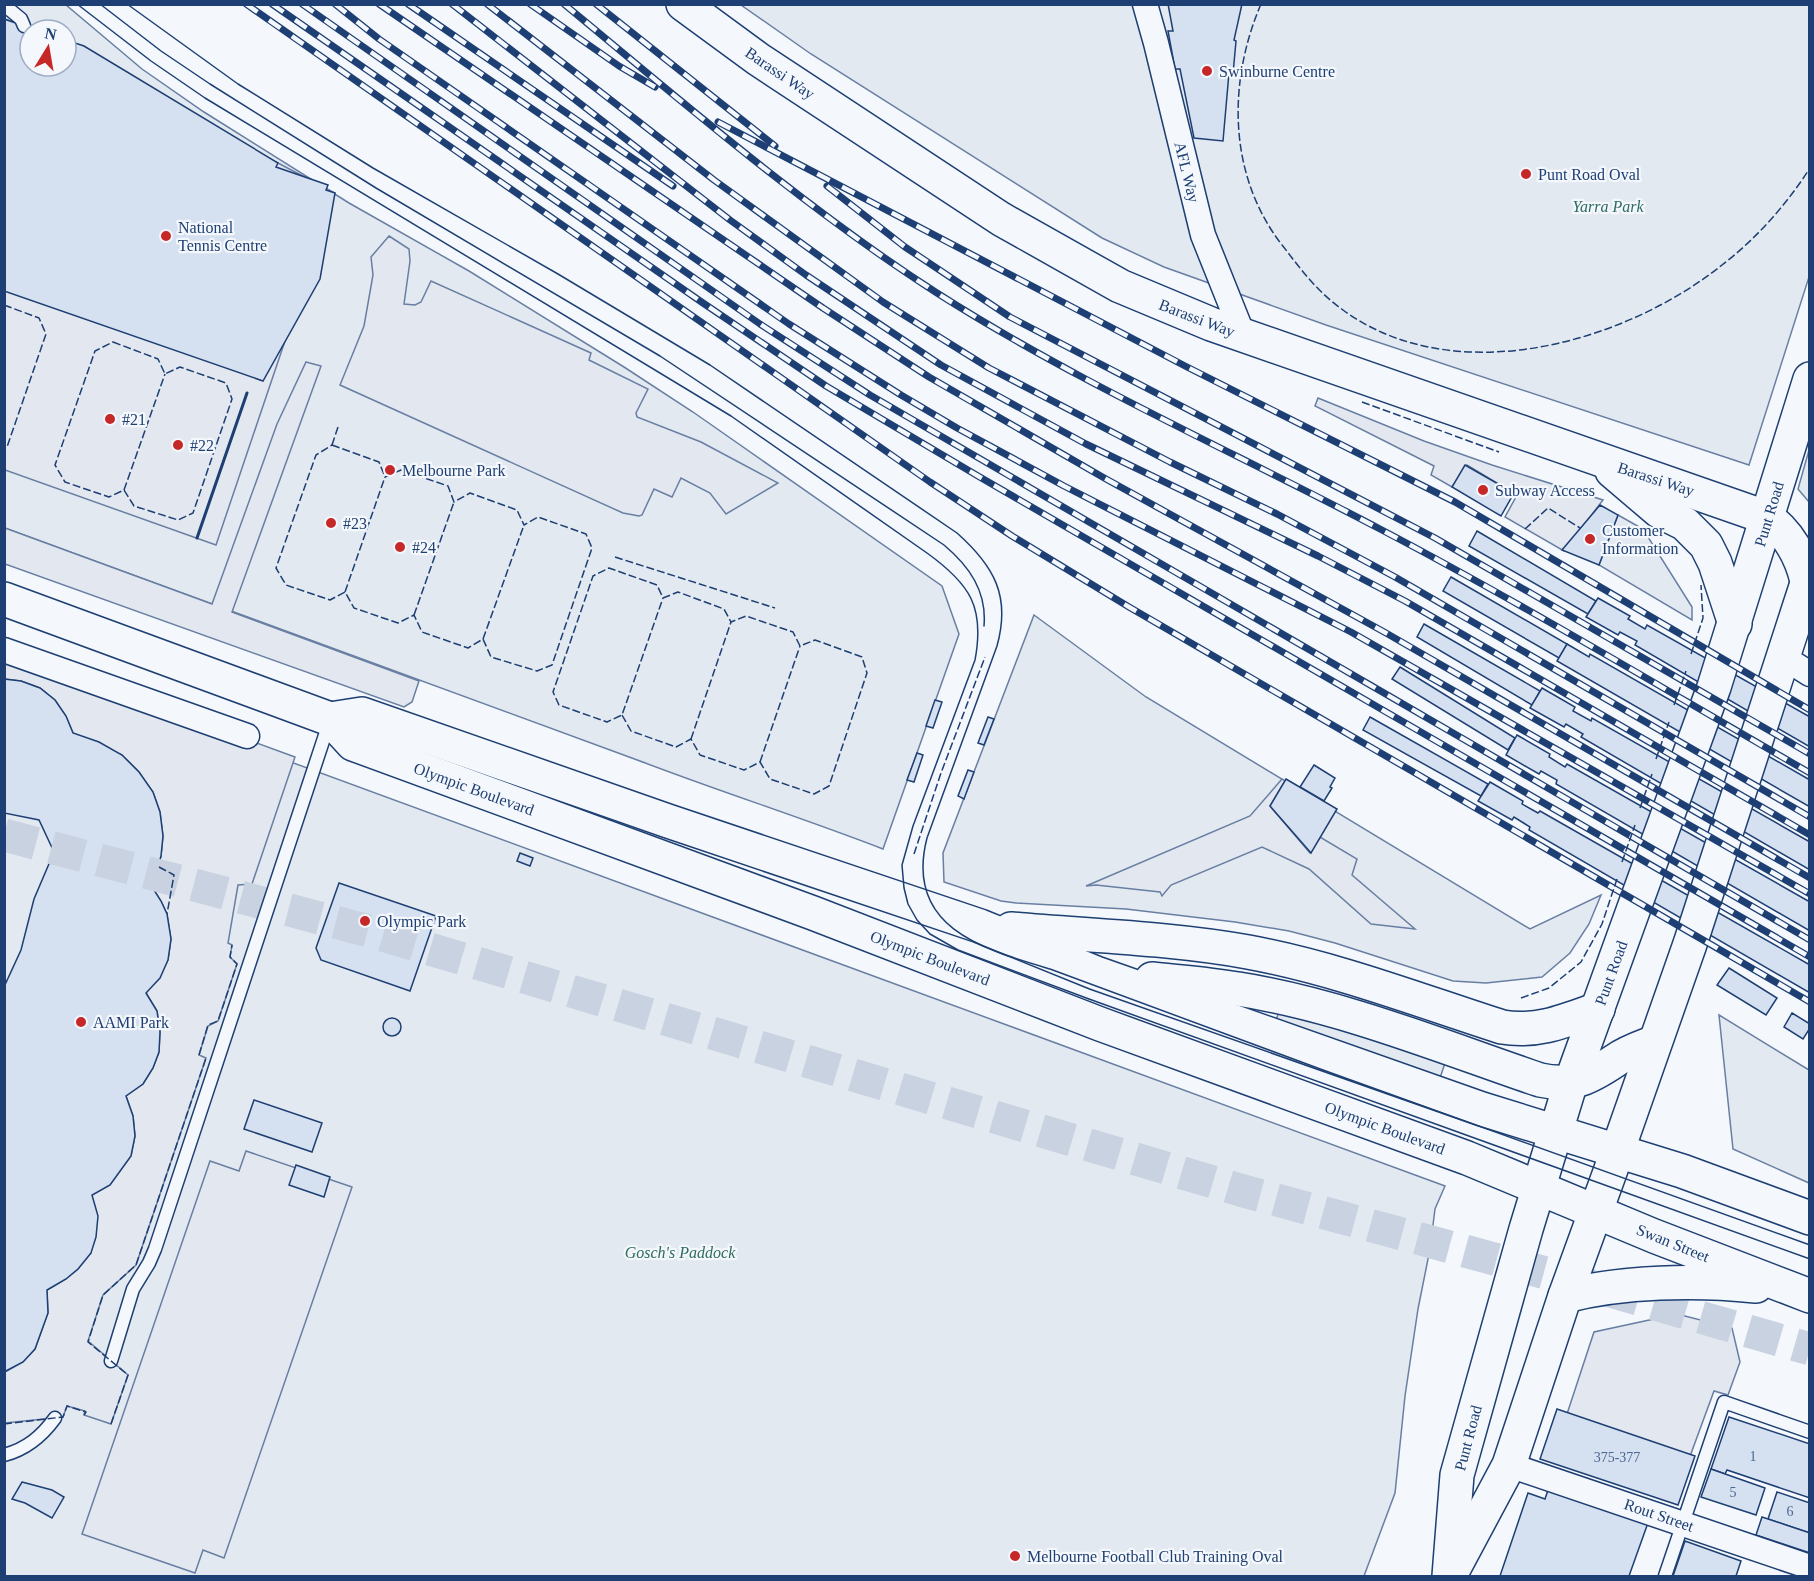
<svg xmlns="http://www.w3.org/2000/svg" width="1814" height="1581" font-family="'Times New Roman',serif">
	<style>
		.green { fill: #e3e9f0; stroke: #687fa3; stroke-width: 1.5; fill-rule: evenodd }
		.parking { fill: #e3e8f0; stroke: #687fa3; stroke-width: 1.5 }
		.building { fill: #d5e0f0; stroke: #1d3f73; stroke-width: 1.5 }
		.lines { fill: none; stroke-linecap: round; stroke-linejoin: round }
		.highway-tunnel { stroke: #c9d2e0; stroke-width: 33; stroke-dasharray: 33 16; stroke-linecap: butt }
		.lane-casing { stroke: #1d3f73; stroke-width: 15 }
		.street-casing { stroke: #1d3f73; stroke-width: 27 }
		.secondary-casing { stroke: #1d3f73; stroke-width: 36 }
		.primary-casing { stroke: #1d3f73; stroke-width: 36 }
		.highway-casing { stroke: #1d3f73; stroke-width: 36 }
		.lane { stroke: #f4f7fb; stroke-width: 12 }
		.street { stroke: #f4f7fb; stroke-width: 24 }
		.secondary { stroke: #f4f7fb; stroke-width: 33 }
		.primary { stroke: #f4f7fb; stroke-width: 33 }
		.highway { stroke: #f4f7fb; stroke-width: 33 }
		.tram { stroke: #1d3f73; stroke-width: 1.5 }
		.rail-casing { stroke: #1d3f73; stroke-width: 7 }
		.rail { stroke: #f4f7fb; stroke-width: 4.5; stroke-dasharray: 14; stroke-linecap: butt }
		.fence { stroke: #1d3f73; stroke-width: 1.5; stroke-dasharray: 8 3; stroke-linecap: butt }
		.wall { stroke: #1d3f73; stroke-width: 3 }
		.poi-dot { fill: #c62828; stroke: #f4f7fb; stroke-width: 2 }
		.labels { text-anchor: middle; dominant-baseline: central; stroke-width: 4.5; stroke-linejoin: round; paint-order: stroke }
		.number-label { font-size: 14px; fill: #4b6792 }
		.poi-label { font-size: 16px; fill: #1d3f73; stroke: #f4f7fb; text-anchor: start }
		.street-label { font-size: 16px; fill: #1d3f73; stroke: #f4f7fb }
		.park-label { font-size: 16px; font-style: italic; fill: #2c6c60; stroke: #f4f7fb }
	</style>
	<rect width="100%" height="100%" fill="#f4f7fb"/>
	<g class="green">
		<path d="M4 5H66L142 69 204 112 349 203 469 271 624 367 693 412 942 586 959 634 883 849C803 818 721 792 640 761 429 682 216 607 5 528ZM30 30H66V66H30Z"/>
		<path d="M741 5H1809V277L1749 465 1326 325 1164 267 1102 238 811 54Z"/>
		<path d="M1809 450 1810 502H1809L1798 489Z"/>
		<path d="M1618 515 1643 529 1692 607V620L1599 565Z"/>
		<path d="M1034 615 1146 697 1530 929 1601 895 1589 924 1570 953 1542 977 1486 983 1453 981 1335 943 1289 931 1235 922 1126 909 1016 903 1001 901 944 882 943 853Z"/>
		<path d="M5 657 1445 1186 1435 1209 1430 1249 1418 1309 1405 1396 1395 1493 1364 1576H5Z"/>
		<path d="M1279 1012 1310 1019 1445 1063 1439 1081 1276 1020Z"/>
		<path d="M1719 1015 1809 1070V1183L1733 1149Z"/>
	</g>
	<g class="parking">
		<path d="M5 19 37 30H30V66H66L278 163 335 193 216 545 5 470Z"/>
		<path d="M389 236 409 249 410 261 404 304 415 305 421 302 431 281 591 353 589 360 648 389 636 413 637 417 701 442 778 483 726 514 710 493 681 478 672 497 654 489 642 515 639 516 623 513 340 385 364 326 373 275 371 257Z"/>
		<path d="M306 362 321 366 232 612 419 681 412 702 404 707 5 564V528L212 604 277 424Z"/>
		<path d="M1318 398 1424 441 1492 465 1603 500 1564 551 1505 517 1517 495 1467 465 1452 487 1431 475 1434 466 1315 406Z"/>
		<path d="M4 650 295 757 252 884 238 885 228 943 232 945 230 957 237 964 218 1021 208 1026 199 1055 206 1058 136 1265 103 1295 88 1341 128 1375 111 1424 84 1415 85 1411 67 1406 63 1417 5 1423V1372L23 1362 35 1349 48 1313 47 1290 66 1279 78 1269 91 1253 92 1195 110 1185 131 1156 135 1136 133 1116 126 1096 143 1084 153 1068 159 1052 160 1032 157 1011 146 993 168 960 171 939 167 914 161 901 152 887 161 856 163 836 160 812 153 792 139 772 122 755 73 733 66 716 55 700 40 688 21 681 5 679Z"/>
		<path d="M1282 779 1285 781 1270 806 1310 853 1320 837 1357 859 1352 875 1415 929 1371 924 1309 869 1262 847 1171 885 1162 896 1160 892 1096 885 1086 886 1250 816Z"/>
		<path d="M246 1151 352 1187 224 1558 203 1550 195 1573 82 1534 210 1161 239 1171Z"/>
		<path d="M1677 1314 1732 1328 1740 1362 1728 1395 1714 1391 1689 1459 1566 1417 1594 1332Z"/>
	</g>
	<g class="building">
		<path d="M1168 4H1242L1234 40 1236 41 1233 74 1229 73 1223 141 1194 138 1180 69H1175L1168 31H1173Z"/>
		<path d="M4 19 36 30H30V66H66V40L84 46 278 163 276 167 328 185 326 190 335 193 320 279 263 381 4 291Z"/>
		<path d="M1465 465 1514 493 1501 516 1452 487Z"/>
		<path d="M1600 505 1618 515 1599 565 1562 550Z"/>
		<path d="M1477 531 1596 601 1588 614 1469 546Z"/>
		<path d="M1451 577 1567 644 1559 658 1443 591Z"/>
		<path d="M1598 598 1630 616 1628 619 1645 629 1647 625 1810 717V747L1635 645 1637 641 1620 632 1618 635 1586 617Z"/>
		<path d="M1424 624 1540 691 1532 705 1417 637Z"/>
		<path d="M1567 644 1589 657 1590 654 1810 780V807L1557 661Z"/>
		<path d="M1400 667 1515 738 1508 750 1392 679Z"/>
		<path d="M4 679 21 681 40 688 55 700 66 716 73 733 99 742 122 755 139 772 153 792 160 812 163 836 161 856 152 887 161 901 167 914 171 939 168 960 160 978 146 993 157 1011 160 1032 159 1052 153 1068 143 1084 126 1096 133 1116 135 1136 131 1156 110 1185 92 1195 98 1216 96 1237 91 1253 78 1269 66 1279 47 1290 48 1313 35 1349 23 1362 4 1372V987L21 950 34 899 54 852 39 820 4 813Z"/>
		<path d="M1542 688 1575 707 1573 711 1591 721 1592 718 1810 842V870L1581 737 1583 734 1566 724 1564 727 1530 708Z"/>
		<path d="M935 700 942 702 933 728 926 726Z"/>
		<path d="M988 717 994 719 984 745 978 743Z"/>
		<path d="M1370 717 1488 784 1481 796 1363 730Z"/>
		<path d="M1517 735 1550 754 1549 757 1565 767 1567 764 1810 902V931L1556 784 1557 780 1541 771 1539 774 1506 755Z"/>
		<path d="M917 753 923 755 914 782 907 780Z"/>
		<path d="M1314 765 1335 778 1330 787 1332 788 1324 801 1300 787Z"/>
		<path d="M968 770 974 772 964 799 958 796Z"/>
		<path d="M1286 779 1337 809 1311 853 1270 806Z"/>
		<path d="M1490 782 1523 801 1522 804 1538 813 1540 811 1810 965V993L1529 830 1530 827 1514 817 1512 820 1478 801Z"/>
		<path d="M520 853 533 858 530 866 517 861Z"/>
		<path d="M339 883 436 916 410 991 321 960 316 948Z"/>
		<path d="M1729 968 1777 998 1766 1015 1717 985Z"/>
		<path d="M1792 1013 1810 1024V1028L1803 1039 1784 1027Z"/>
		<circle cx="392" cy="1027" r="9"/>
		<path d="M254 1100 322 1123 312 1152 244 1129Z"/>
		<path d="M296 1165 330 1177 324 1197 289 1185Z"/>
		<path d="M1557 1409 1695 1456 1678 1505 1540 1459Z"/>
		<path d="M1729 1417 1810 1444V1498L1727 1470 1725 1474 1711 1469Z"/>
		<path d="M1711 1469 1765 1488 1756 1515 1701 1497Z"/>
		<path d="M22 1482 52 1490 64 1497 52 1518 25 1503 12 1499Z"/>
		<path d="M1549 1487 1649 1520 1629 1576H1500L1528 1493 1545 1499Z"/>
		<path d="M1777 1492 1810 1503V1533L1768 1519Z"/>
		<path d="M1762 1517 1810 1533V1553L1756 1535Z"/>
		<path d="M1685 1541 1741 1561 1736 1576H1673Z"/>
	</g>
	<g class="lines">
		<path class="highway-tunnel" d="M4 835 369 931 1240 1190 1579 1282 1810 1349"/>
		<g class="lane-casing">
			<g id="lane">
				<path d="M4 5 21 19 24 26"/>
				<path d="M111 1361 133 1289 149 1263 155 1249 329 723"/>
				<path d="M4 1455C27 1449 42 1436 55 1418"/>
				<path d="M1665 1576 1724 1402 1810 1432"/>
			</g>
		</g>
		<g class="street-casing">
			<g id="street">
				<path d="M1145 4 1156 43 1203 235 1243 335"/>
				<path d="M4 650 247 736"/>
				<path d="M1783 657 1810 674"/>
				<path d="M1509 1465 1810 1567"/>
			</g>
		</g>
		<g class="secondary-casing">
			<g id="secondary">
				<path d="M4 599 330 719 353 744 813 913 1100 1024 1467 1158 1654 1236 1810 1296"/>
				<path d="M330 719 362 714 668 821 980 926 1096 973 1482 1109 1682 1171 1810 1218"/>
				<path d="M1011 929C1090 936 1170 938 1248 952 1335 968 1418 1000 1502 1027 1537 1033 1565 1021 1598 1009"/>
				<path d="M1152 979C1181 982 1210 984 1238 989 1340 1005 1443 1047 1540 1080 1573 1087 1589 1078 1616 1060 1627 1052 1642 1047 1655 1042"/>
				<path d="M1565 1296C1624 1281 1695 1280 1756 1286"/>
			</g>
		</g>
		<g class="primary-casing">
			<g id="primary">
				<path d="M683 4 758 59 1001 219 1120 286 1211 324 1768 518C1789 534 1801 555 1807 581"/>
				<path d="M1612 471 1659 511 1685 524 1706 545 1715 563 1735 624"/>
			</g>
		</g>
		<g class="highway-casing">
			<g id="highway">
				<path d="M1454 1568 1509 1465 1565 1296 1610 1172 1690 944 1810 574"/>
				<path d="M1449 1576 1457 1475 1526 1229 1571 1082 1714 687 1810 379"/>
			</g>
		</g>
		<use href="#lane" class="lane"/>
		<use href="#street" class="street"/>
		<use href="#secondary" class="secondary"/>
		<use href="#primary" class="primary"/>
		<use href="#highway" class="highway"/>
		<g class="tram">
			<path d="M77 4 151 61 205 98 731 416 927 553C970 584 985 607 975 660L913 826 902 865 904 888 908 904 917 920 930 934 958 950 1089 999 1810 1259"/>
			<path d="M100 4 161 51 210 84 376 188 660 356 944 545C969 566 987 591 984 626"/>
			<path d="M127 4 238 84 373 168 558 274 710 365 957 533C994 566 1011 596 997 646L927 838C904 927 982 949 1050 969L1323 1070 1810 1245"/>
		</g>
		<g class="rail-casing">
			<g id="rail">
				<path d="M246 4 930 482 1012 536 1129 607 1810 1002"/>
				<path d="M272 4 703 303 826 386 978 476 1810 957"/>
				<path d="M302 4 760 324 870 395 1810 940"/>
				<path d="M335 4 379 39 789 324 901 395 957 428 1064 486 1351 632 1810 894"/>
				<path d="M379 4 823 308 929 377 1106 479 1386 633 1810 878"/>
				<path d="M408 4 673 186"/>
				<path d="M452 4 730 220 806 275 941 365 1086 444 1318 556 1405 601 1810 835"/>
				<path d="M487 4 714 180 883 302 989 368 1170 462 1277 514 1395 577 1810 817"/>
				<path d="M530 4 619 66 655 87"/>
				<path d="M564 4C685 104 805 208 937 293 1078 383 1232 451 1380 529 1525 605 1667 691 1810 773"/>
				<path d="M596 4 775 146"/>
				<path d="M718 122 1187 367 1455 502 1810 710"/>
				<path d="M827 186 905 247 1010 317 1435 538 1810 754"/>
			</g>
		</g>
		<use href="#rail" class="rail"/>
		<g class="fence">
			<path d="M1261 4C1228 81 1228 172 1279 241 1300 268 1315 290 1343 310 1454 391 1623 344 1722 265 1756 239 1787 204 1810 168"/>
			<path d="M4 305 39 318 46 334 7 447 4 448"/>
			<path d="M113 342 158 359 165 374 180 367 226 383 232 399 193 513 178 520 134 506 124 490 109 497 65 482 55 465 95 351Z"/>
			<path d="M1362 402 1499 452"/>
			<path d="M332 445 379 462 385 477 401 470 448 486 454 502 470 493 517 510 524 525 538 517 586 534 592 548 552 665 537 671 491 657 483 639 468 648 422 632 414 615 398 623 354 608 345 592 330 600 286 585 276 568 316 455Z"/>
			<path d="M332 445 338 427"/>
			<path d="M124 490 165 374"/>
			<path d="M1525 529 1548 508 1580 528"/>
			<path d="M615 557 775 608"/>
			<path d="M345 592 385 477"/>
			<path d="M414 615 454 502"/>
			<path d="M483 639 524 525"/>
			<path d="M1691 654 1703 618 1701 585"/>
			<path d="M1674 705 1686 671"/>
			<path d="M622 715 631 731 676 747 691 739 700 755 744 770 760 762 770 779 814 794 829 786 867 673 862 657 815 640 800 646 793 632 746 616 731 622 724 609 678 592 663 598 657 585 609 568 593 576 553 692 559 705 607 722 622 715 663 598"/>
			<path d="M691 739 731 622"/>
			<path d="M1656 759 1669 722"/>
			<path d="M760 762 800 646"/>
			<path d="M1640 808 1652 774"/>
			<path d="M914 854 941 773 985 657"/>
			<path d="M1622 862 1635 825"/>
			<path d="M159 867 174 875 167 914"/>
			<path d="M1521 998 1549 988 1581 962 1602 924 1617 879"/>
			<path d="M199 1055 208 1025 218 1021 237 964 230 957 232 945"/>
			<path d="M4 1424 63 1417 67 1406 86 1412 84 1415"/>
			<path d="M111 1424 128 1375 88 1342 103 1295 136 1265 206 1058"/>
		</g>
		<path class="wall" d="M197 538 247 393"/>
	</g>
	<g class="poi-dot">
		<circle cx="1207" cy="71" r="6"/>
		<circle cx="1526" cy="174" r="6"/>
		<circle cx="166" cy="236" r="6"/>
		<circle cx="110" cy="419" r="6"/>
		<circle cx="178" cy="445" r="6"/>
		<circle cx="390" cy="470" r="6"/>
		<circle cx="1483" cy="490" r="6"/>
		<circle cx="331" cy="523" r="6"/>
		<circle cx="1590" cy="539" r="6"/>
		<circle cx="400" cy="547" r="6"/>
		<circle cx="365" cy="921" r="6"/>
		<circle cx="81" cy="1022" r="6"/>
		<circle cx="1015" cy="1556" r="6"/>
	</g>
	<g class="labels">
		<g class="number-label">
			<text x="1753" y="1456">1</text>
			<text x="1617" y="1457">375-377</text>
			<text x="1733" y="1492">5</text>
			<text x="1790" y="1511">6</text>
		</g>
		<g class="poi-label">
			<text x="1219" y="71">Swinburne Centre</text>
			<text x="1538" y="174">Punt Road Oval</text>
			<text x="178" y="227">National<tspan x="178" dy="18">Tennis Centre</tspan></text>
			<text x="122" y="419">#21</text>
			<text x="190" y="445">#22</text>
			<text x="402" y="470">Melbourne Park</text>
			<text x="1495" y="490">Subway Access</text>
			<text x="343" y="523">#23</text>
			<text x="1602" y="530">Customer<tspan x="1602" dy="18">Information</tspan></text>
			<text x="412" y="547">#24</text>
			<text x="377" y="921">Olympic Park</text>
			<text x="93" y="1022">AAMI Park</text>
			<text x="1027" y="1556">Melbourne Football Club Training Oval</text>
		</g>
		<g class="street-label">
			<text transform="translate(780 73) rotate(34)">Barassi Way</text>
			<text transform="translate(1187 172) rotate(76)">AFL Way</text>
			<text transform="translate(1197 318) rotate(21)">Barassi Way</text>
			<text transform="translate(1656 479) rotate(18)">Barassi Way</text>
			<text transform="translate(1769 514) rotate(-73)">Punt Road</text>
			<text transform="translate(474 789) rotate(20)">Olympic Boulevard</text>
			<text transform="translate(930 958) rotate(21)">Olympic Boulevard</text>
			<text transform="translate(1611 973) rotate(-70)">Punt Road</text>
			<text transform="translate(1385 1128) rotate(20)">Olympic Boulevard</text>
			<text transform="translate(1673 1243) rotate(22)">Swan Street</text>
			<text transform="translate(1468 1438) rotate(-75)">Punt Road</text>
			<text transform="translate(1659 1515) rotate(19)">Rout Street</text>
		</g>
		<g class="park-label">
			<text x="1608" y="206">Yarra Park</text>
			<text x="680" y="1252">Gosch's Paddock</text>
		</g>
	</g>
	<rect width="1814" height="1581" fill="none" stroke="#1d3f73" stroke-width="12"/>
	<g transform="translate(48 48) rotate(11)"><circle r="28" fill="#f4f7fb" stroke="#9eadc5" stroke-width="1.5"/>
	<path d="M0-4.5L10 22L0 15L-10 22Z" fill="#c62828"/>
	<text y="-9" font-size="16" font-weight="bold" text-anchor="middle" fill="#1d3f73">N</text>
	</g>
</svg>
